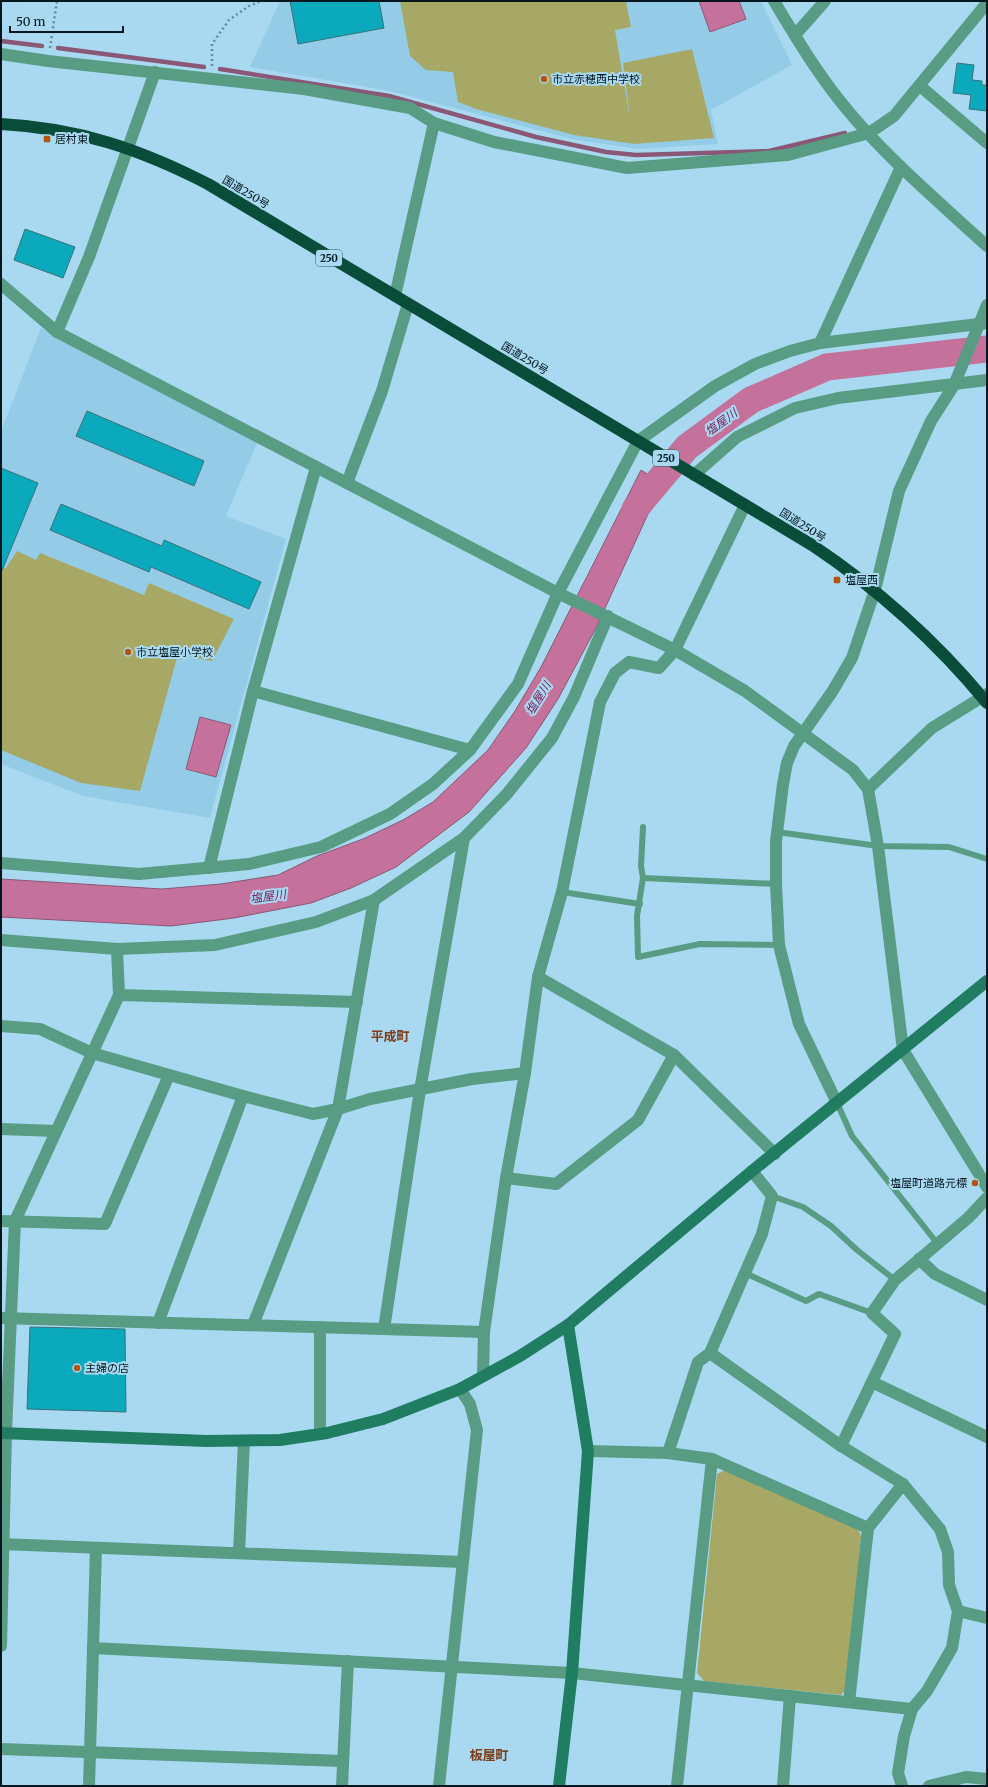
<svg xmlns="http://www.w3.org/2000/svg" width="988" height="1787" font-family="Merriweather,'Noto Sans JP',serif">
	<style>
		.built { fill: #94cce8 }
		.green { fill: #a7a866 }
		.water { fill: #c4729c; stroke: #8a5776 }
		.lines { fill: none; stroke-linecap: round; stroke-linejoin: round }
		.stream { stroke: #8a5776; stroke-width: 4.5 }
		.river { stroke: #c4729c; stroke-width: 27 }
		.building { fill: #0ba9bc; stroke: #38717a }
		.path { stroke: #65899b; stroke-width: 2.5; stroke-dasharray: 2 3; stroke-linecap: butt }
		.lane { stroke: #589c84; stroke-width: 6 }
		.street { stroke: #589c84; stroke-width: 12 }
		.secondary { stroke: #207d62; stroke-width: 12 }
		.highway { stroke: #0a4c3a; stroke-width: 12 }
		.poi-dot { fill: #b4540d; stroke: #a8d9f1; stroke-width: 1.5 }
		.labels { text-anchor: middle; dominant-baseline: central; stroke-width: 4; stroke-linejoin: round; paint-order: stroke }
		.shield { fill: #a8d9f1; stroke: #35515e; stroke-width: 1 }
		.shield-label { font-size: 10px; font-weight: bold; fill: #04171f }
		.poi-label { font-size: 11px; fill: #04171f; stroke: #a8d9f1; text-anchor: start }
		.street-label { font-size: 11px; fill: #04171f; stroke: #a8d9f1 }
		.water-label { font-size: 12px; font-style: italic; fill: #7d1a55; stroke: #a8d9f1 }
		.quarter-label { font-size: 13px; font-weight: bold; fill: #7d3e18; stroke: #a8d9f1 }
	</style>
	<rect width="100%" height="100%" fill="#a8d9f1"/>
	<g class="built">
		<path d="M280 1H761L792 65 711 110 718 144 638 149 571 139 390 91 250 67Z"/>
		<path d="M41 328 257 443 226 516 286 539 210 818 83 796 1 764V431Z"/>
	</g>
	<g class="green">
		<path d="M400 1H626L631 27 615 30 630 118 623 63 692 49 714 138 634 144 574 135 476 109 458 102 453 72 426 70 410 56Z"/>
		<path d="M17 551 36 560 40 553 144 595 149 583 234 619 212 661 178 654 140 791 81 783 1 750V567L6 568Z"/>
		<path d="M725 1470 858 1529 861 1536 847 1688 841 1695 704 1681 697 1673 717 1474Z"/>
	</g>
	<g class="water">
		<path d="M699 1H739L746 19 710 32Z"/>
		<path d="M641 470 668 487 648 514 596 628 558 699 526 748 469 812 396 867 351 888 311 903 234 918 171 926 1 917V879L162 889 221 884 278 875 317 856 363 839 403 820 433 802 488 750 515 711 541 667Z"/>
		<path d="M200 717 231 725 216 777 186 769Z"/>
	</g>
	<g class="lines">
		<g class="stream">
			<path d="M1 41 42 46"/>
			<path d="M58 48 204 67"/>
			<path d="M220 69 389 96 536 137 606 152 636 155 769 151 845 133"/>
		</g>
		<path class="river" d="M635 509 687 447 751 400 827 367 987 349"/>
	</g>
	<g class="building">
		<path d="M290 1H379L384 28 298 44Z"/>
		<path d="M957 63 974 65 972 80 982 81V85H987V111L969 109 971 95 953 93Z"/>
		<path d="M25 229 75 247 63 278 14 260Z"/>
		<path d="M87 411 204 461 194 486 76 436Z"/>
		<path d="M1 468 38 483 1 573Z"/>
		<path d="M61 504 162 546 164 540 261 582 249 609 151 567 149 572 50 530Z"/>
		<path d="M30 1327 125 1329 126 1412 27 1409Z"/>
	</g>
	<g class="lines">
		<g class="path">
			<path d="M50 48 57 1"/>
			<path d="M212 66V44L229 20 249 6 261 1"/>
		</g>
		<g class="lane">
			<path d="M643 827 641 866 643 878 637 916 638 957 700 944 779 945"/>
			<path d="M777 832 878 846 949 847 987 859"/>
			<path d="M643 878 776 884"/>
			<path d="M562 892 640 904"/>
			<path d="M837 1103 852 1136 937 1243"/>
			<path d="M772 1196 803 1207 831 1226 857 1250 895 1280"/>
			<path d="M745 1273 806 1301 819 1294 872 1313"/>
		</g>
		<g class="street">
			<path d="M774 1C790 28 806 55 825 81 869 143 931 195 987 246"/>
			<path d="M795 35 825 1"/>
			<path d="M1 54 48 61 304 89 410 108 434 123 494 142 627 168 788 155 869 133 894 116 987 3"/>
			<path d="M920 86 987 143"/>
			<path d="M1 284 57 332 558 593 675 650 745 691 853 770 868 789 878 846 903 1050 987 1187"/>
			<path d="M395 296 434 123"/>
			<path d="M57 332 89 257 155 72"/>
			<path d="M820 343 901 167"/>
			<path d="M694 475 737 437 795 408 838 398 987 380"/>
			<path d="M347 483 382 391 408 304"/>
			<path d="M253 691 470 750"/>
			<path d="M868 789 932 728 987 694"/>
			<path d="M1 863 139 874 249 864 321 847 390 814 433 784 470 750 518 684 558 593 638 441 715 386 755 364 790 351 820 343 987 323"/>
			<path d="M209 868 253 691 316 467"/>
			<path d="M1 940 117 949 215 945 316 922 374 900 464 838 506 795 552 738 574 697 608 616"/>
			<path d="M538 977 674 1055 775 1154"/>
			<path d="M119 995 357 1002"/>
			<path d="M1 1026 40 1029 92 1053 243 1096 313 1114 338 1109 370 1099 472 1079 525 1073"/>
			<path d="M837 1103 799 1024 779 945 776 884V841L783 784 787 763 794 746 832 692 852 658 875 590 899 491 931 421 954 385 987 305"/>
			<path d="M1 1129 56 1131"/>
			<path d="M506 1178 556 1184 638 1120 674 1055"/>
			<path d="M1 1221 105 1224 169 1075"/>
			<path d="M919 1259 935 1274 987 1300"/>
			<path d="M1 1318 484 1332"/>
			<path d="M158 1323 243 1096"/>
			<path d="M253 1325 338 1109 374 900"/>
			<path d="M384 1329 420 1090 464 838"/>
			<path d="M710 1353 841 1446 903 1484 940 1529 948 1552 949 1585 958 1611 952 1648 927 1691 912 1709 904 1736 898 1773 902 1786"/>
			<path d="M483 1376 484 1332 506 1178 525 1073 538 977 562 892 600 702 615 673 629 662 659 668 675 650 745 505"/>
			<path d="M872 1382 987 1437"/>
			<path d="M320 1434V1327"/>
			<path d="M841 1446 895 1334 872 1313 895 1280 968 1218 987 1198"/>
			<path d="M588 1451 668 1453 712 1459 868 1528"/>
			<path d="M668 1453 698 1362 710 1353 762 1234 772 1196 752 1171"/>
			<path d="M1 1544 462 1562"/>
			<path d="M239 1553 244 1441"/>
			<path d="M958 1611 987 1618"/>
			<path d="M1 1646 6 1433 15 1221 119 995 117 949"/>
			<path d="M93 1648 572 1673 912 1709"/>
			<path d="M849 1702 868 1528 903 1484"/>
			<path d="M1 1749 343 1761"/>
			<path d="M89 1786 96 1548"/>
			<path d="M342 1786 348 1661"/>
			<path d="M439 1786 477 1430 470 1404 460 1389"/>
			<path d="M677 1786 712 1459"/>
			<path d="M783 1786 790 1696"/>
			<path d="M929 1786 966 1777 987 1779"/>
		</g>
		<g class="secondary">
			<path d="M1 1433 207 1441 280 1440 327 1433 383 1419 460 1389 520 1356 568 1325 752 1171 987 981"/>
			<path d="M559 1786 572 1673 588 1451 568 1325"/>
		</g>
		<path class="highway" d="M1 124C78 128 140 149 208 184L812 545C878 589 936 641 987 703"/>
	</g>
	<g class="poi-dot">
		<circle cx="544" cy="79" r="4"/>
		<rect x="43" y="135" width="8" height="8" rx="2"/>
		<rect x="833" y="576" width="8" height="8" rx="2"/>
		<circle cx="128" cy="652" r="4"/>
		<circle cx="975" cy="1183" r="4"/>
		<circle cx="77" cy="1368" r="4"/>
	</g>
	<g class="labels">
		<g class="shield">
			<rect x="316" y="250" width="26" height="16" rx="3"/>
			<rect x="653" y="450" width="26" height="16" rx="3"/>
		</g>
		<g class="shield-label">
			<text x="329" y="258">250</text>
			<text x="666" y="458">250</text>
		</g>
		<g class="poi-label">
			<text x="552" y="79">市立赤穂西中学校</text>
			<text x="55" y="139">居村東</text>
			<text x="845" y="580">塩屋西</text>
			<text x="136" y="652">市立塩屋小学校</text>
			<text x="967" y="1183" text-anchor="end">塩屋町道路元標</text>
			<text x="85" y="1368">主婦の店</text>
		</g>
		<g class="street-label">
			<text transform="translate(246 192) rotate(31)">国道250号</text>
			<text transform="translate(525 358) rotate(31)">国道250号</text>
			<text transform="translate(803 525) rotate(32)">国道250号</text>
		</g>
		<g class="water-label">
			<text transform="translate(721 422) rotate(-36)">塩屋川</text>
			<text transform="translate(538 698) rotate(-58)">塩屋川</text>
			<text transform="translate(268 896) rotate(-7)">塩屋川</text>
		</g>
		<g class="quarter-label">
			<text x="390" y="1036">平成町</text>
			<text x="489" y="1755">板屋町</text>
		</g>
	</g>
	<rect width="988" height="1787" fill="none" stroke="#04171f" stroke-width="4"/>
	<path d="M10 26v6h113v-6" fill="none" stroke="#04171f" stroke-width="2"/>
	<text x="16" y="26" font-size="12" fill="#04171f" stroke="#a8d9f1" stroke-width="3" paint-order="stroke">50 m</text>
</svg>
